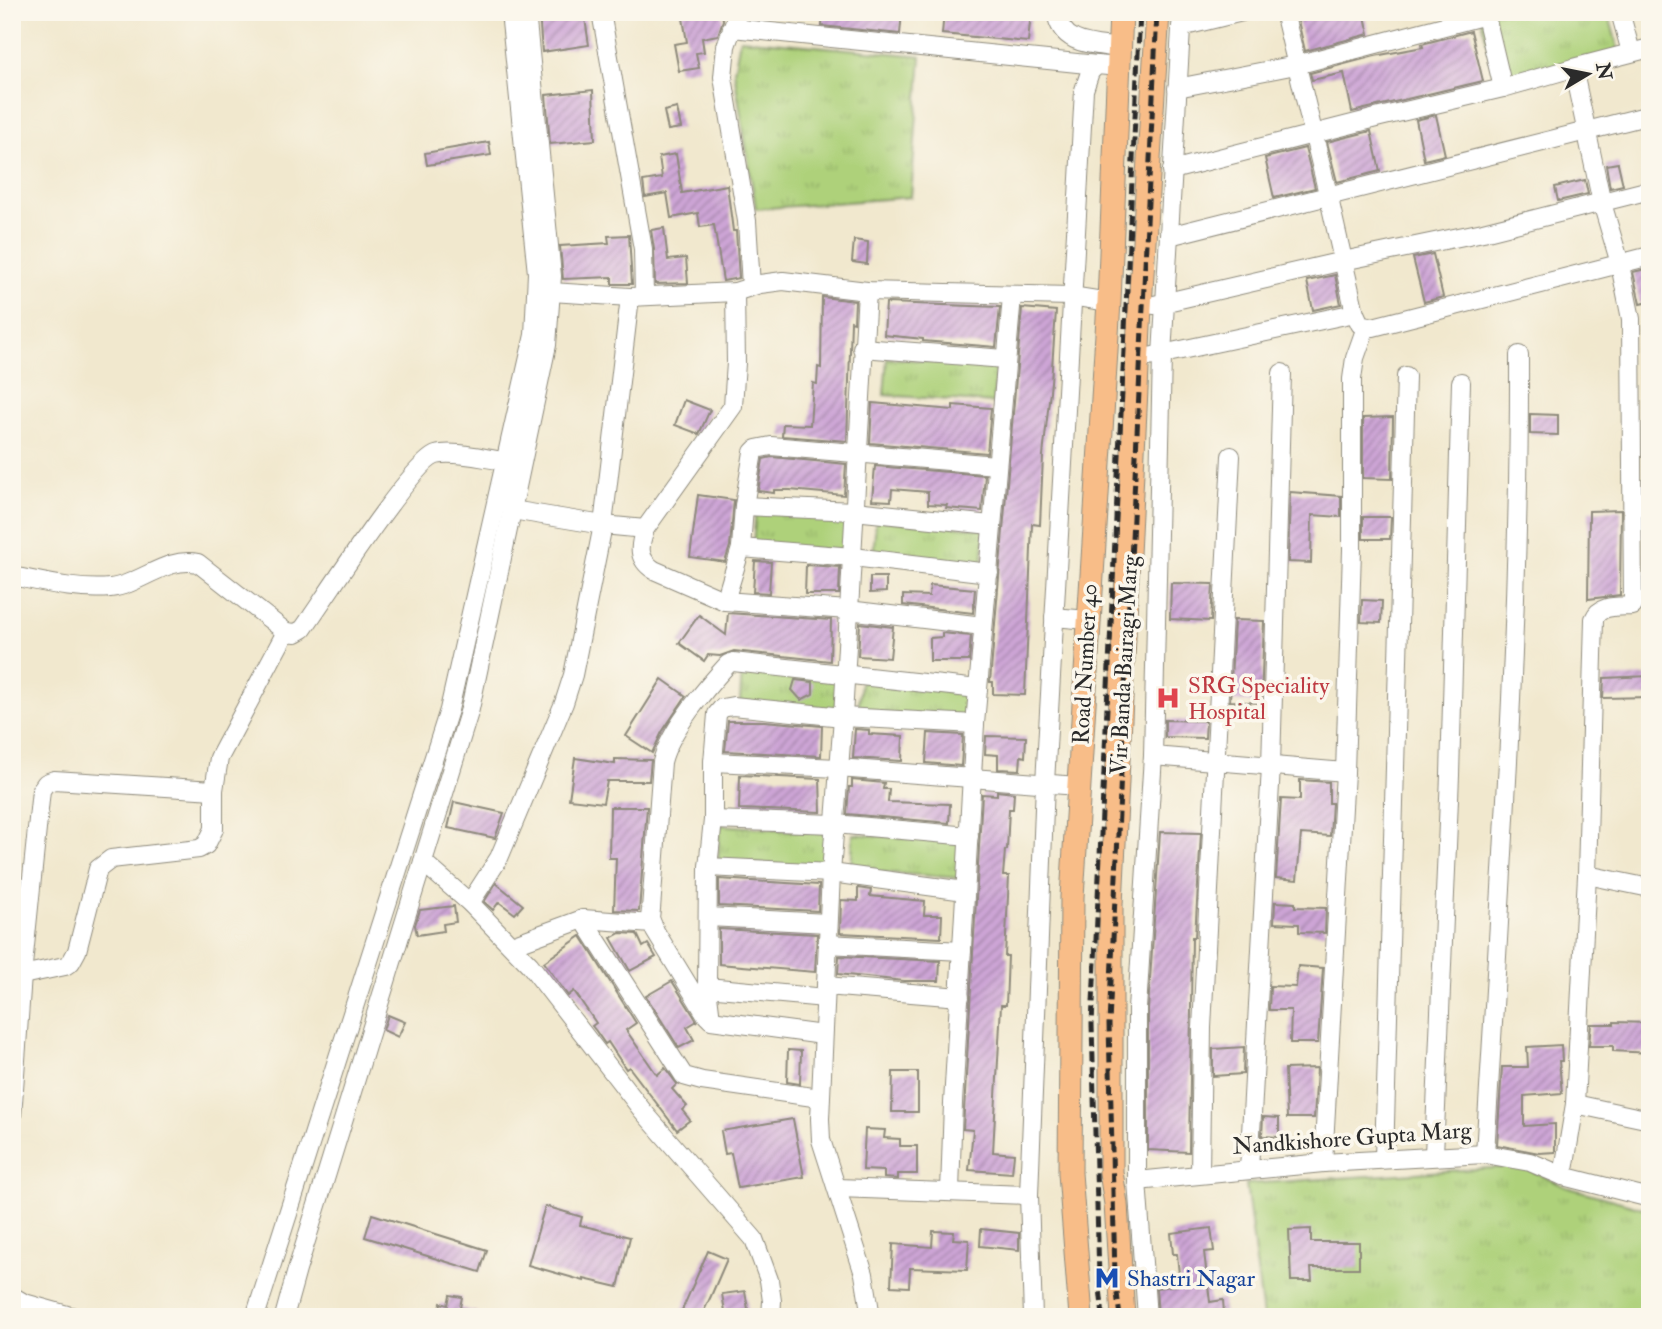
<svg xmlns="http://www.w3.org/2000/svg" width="1662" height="1329" font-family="'IM FELL Double Pica',serif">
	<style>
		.park { fill: url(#park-tufts); stroke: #6c7e52; stroke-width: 2 }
		.building { fill: url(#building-hatch) }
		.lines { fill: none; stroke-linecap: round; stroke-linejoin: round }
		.minor-casing { stroke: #8e8a7c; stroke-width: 20 }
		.major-casing { stroke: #8e8a7c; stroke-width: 25 }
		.minor { stroke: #fff; stroke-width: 18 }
		.major { stroke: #f8bd88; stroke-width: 23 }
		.rail { stroke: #2b2b2b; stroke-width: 5; stroke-dasharray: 10 5; stroke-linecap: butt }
		.labels { text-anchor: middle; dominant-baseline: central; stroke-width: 7; stroke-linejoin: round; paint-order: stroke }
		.street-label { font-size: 23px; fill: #2b2b2b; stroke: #fbf7ec }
		.health-label { font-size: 23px; fill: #be3a42; stroke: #fbf7ec; text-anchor: start }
		.transit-label { font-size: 23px; fill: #164399; stroke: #fbf7ec; text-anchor: start }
	</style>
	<defs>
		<pattern id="park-tufts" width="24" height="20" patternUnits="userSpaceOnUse" patternTransform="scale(1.75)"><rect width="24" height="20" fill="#aed17a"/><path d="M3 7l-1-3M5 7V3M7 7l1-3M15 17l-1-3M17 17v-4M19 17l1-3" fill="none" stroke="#96b46a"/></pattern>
		<pattern id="building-hatch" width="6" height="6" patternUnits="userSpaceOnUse" patternTransform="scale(1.75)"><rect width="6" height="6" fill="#cda5d6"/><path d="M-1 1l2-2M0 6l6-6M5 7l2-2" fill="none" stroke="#a787ae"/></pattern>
	</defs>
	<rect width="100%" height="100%" fill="#fbf7ec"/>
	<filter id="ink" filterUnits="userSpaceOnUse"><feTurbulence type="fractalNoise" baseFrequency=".0143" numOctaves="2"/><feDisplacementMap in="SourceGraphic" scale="14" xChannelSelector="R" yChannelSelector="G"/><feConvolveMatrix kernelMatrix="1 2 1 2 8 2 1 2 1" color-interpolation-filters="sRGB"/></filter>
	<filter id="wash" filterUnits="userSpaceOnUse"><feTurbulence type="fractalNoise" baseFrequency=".00686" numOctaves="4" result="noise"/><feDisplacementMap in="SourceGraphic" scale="28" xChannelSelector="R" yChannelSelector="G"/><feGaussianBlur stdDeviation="1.57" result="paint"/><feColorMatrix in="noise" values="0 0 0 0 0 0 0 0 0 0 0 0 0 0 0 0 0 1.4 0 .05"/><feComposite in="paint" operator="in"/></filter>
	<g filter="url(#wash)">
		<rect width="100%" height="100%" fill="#f1e8ce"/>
		<g class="park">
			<path d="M1480 12H1608L1619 52 1495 79Z"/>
			<path d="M740 39 921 56 911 197 756 209 734 71Z"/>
			<path d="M887 358 996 366 993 403 884 395Z"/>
			<path d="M756 509 851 516 849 552 753 545Z"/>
			<path d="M876 520 985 529 982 565 873 557Z"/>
			<path d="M742 669 838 676 836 709 740 702Z"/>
			<path d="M861 681 969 692 967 719 858 713Z"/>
			<path d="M720 825 829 833 827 869 718 861Z"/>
			<path d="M853 834 962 842 959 878 851 870Z"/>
			<path d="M1522 1166 1566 1187 1650 1210V1317H1263L1246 1184Z"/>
		</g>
		<g id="blocks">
			<g class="building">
				<path d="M539 12H584L589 45 542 52Z"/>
				<path d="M682 12H722L723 20 718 35 702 38 704 52 696 53 699 68 679 71 674 44 687 42Z"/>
				<path d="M823 12H902L900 34 822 26Z"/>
				<path d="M944 12H1031L1028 42 942 34Z"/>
				<path d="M1296 12H1364L1369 34 1305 51Z"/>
				<path d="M1471 31 1483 81 1352 112 1344 73 1312 80 1310 73 1375 56 1423 47 1422 44Z"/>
				<path d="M593 90 595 140 550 144 546 95Z"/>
				<path d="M677 108 681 128 668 130 664 111Z"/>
				<path d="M1436 115 1445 155 1424 160 1416 120Z"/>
				<path d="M1371 131 1380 171 1337 182 1327 142Z"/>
				<path d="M489 142 491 155 427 165 425 153Z"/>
				<path d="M1305 148 1315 188 1274 198 1265 158Z"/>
				<path d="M676 154 682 193 727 185 733 231H736L739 278 723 281 714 225 700 227 698 213 671 218 667 193 645 197 643 181 662 178 659 157Z"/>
				<path d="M1618 163 1623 185 1610 188 1606 165Z"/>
				<path d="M1585 180 1588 194 1558 201 1555 187Z"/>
				<path d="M664 228 668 260 686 258 688 283 655 284 654 249 651 230Z"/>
				<path d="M629 235 632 284H612V277L563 279 560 246 609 243 608 236Z"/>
				<path d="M854 240 868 242 867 264 852 262Z"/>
				<path d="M1433 254 1443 297 1424 302 1413 258Z"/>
				<path d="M1650 268V302L1640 304 1633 272Z"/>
				<path d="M1335 275 1341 304 1313 310 1307 281Z"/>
				<path d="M822 297 855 301 854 322 851 321 847 441 782 436 783 424 810 425 813 383 817 384 818 367 821 368Z"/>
				<path d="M886 303 1000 307 996 347 923 341V339L884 335Z"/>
				<path d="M1022 308 1056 311 1051 382 1043 456 1040 525 1032 524 1025 695 993 694V682H990Z"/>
				<path d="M684 400 710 410 699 434 675 425Z"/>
				<path d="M872 403 953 410V405L991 408 987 453 870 443Z"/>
				<path d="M1530 414 1558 415V435L1530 434Z"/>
				<path d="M1393 417 1392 479 1363 478V418Z"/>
				<path d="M772 457 846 464 844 495 790 490H774V493L758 491 763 459Z"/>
				<path d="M875 466 985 475 982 511 946 508 947 505 928 504V492L892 489 891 501 872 500Z"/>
				<path d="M1290 492 1341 496V517L1312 515 1311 563 1288 562Z"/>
				<path d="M698 495 734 500 730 546 725 562 690 557Z"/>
				<path d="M1621 510 1620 595 1588 599 1589 511Z"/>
				<path d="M1363 517H1391L1390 539H1363Z"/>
				<path d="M755 561 771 562 769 593 753 592Z"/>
				<path d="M806 565 840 567 839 594H805Z"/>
				<path d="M870 577H886V592L870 593Z"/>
				<path d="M1171 583 1213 584 1211 621 1170 619Z"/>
				<path d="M930 585 975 589 973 613 903 605V595L929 596Z"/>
				<path d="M1362 600 1382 601 1381 623 1361 622Z"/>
				<path d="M728 613 831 620 830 661 734 651 720 656 708 655 704 661 679 643 699 615 726 635Z"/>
				<path d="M1234 620 1264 621 1261 703 1230 701Z"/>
				<path d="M860 623 893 627 890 658 858 656Z"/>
				<path d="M942 633 971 636 969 661H930V638L942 637Z"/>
				<path d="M1650 676V697L1603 698 1604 678Z"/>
				<path d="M662 679 686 696 662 732 652 753 626 736Z"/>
				<path d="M795 680 813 682V694L801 700 792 690Z"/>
				<path d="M1165 720 1206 721 1205 738 1165 737Z"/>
				<path d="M728 721H764L822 726 821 756 725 751Z"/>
				<path d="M855 729 869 730V734L903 736 902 761 853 758Z"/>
				<path d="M928 733 963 735 961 766 926 763Z"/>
				<path d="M986 736 1026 737 1025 757 1021 756 1020 770 998 769V755L985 754Z"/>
				<path d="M575 758 615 764V759L651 760 649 781H607L603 803 569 799Z"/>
				<path d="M740 775 820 779 821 812 739 809Z"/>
				<path d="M852 780 884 783 883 789H889L888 802 950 804 949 823 847 814 849 787H852Z"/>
				<path d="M1300 780 1329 782V803H1332L1330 836 1301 834 1297 880 1276 878 1281 799 1300 800Z"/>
				<path d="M997 791 1014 793 1013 809H1009L1007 850H1005L1003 876H1009L1005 956H1008L1006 1005H1001L993 1152 1014 1154 1012 1173 969 1170 973 1130 963 1129 982 794 997 795Z"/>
				<path d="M454 802 504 813 495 838 448 828Z"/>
				<path d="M610 807H647L639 911 614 910 616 858H609Z"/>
				<path d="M1160 832 1201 833 1195 937H1192L1189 1152 1148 1150V1009Z"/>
				<path d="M719 879 819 885 818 911 719 906Z"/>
				<path d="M496 883 523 905 515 914 499 902 493 910 484 902Z"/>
				<path d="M858 888 871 890 870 896 925 901 924 915H942L941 938 840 933 841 900 858 901Z"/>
				<path d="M1275 902 1295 903V907L1326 908 1325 933 1299 932V924L1274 923Z"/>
				<path d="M454 906 456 922 443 924 444 931 417 935 415 925 420 910Z"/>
				<path d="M719 929 817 934 815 972 719 964Z"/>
				<path d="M620 933 637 934 643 947 648 944 656 957 630 971 611 938Z"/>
				<path d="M581 936 636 1023 626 1030 657 1075 665 1068 677 1084 672 1089 687 1106 682 1110 690 1120 677 1130 629 1067 626 1069 608 1042 605 1044 596 1031 592 1026 596 1023 574 991 568 996 544 962Z"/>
				<path d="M839 956 940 961 939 981H904L838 974Z"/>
				<path d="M1298 966 1323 968 1318 1043H1290L1291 1010H1269L1270 986 1296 987Z"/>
				<path d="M672 981 697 1021 687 1027 694 1040 679 1048 646 996Z"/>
				<path d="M388 1015 405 1022 398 1037 383 1030Z"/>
				<path d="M1614 1022 1650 1023V1053L1613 1051V1046H1589L1591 1024H1614Z"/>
				<path d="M1561 1045 1562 1061H1559L1562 1093 1524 1096V1126L1555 1124V1152L1539 1153 1497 1145 1502 1067H1528L1527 1047Z"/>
				<path d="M1244 1047 1243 1074 1213 1076V1049Z"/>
				<path d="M788 1050 801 1051 800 1084 787 1082Z"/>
				<path d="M1317 1068 1314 1118H1287L1285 1069Z"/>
				<path d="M893 1072H918V1112H892Z"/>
				<path d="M1263 1117 1279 1118V1137L1262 1136Z"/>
				<path d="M793 1119 804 1177 738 1188 731 1153 725 1154 721 1131Z"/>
				<path d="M865 1129 885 1130 884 1138 900 1139V1146H917V1174H898V1179L884 1178V1171L863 1170Z"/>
				<path d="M545 1206 582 1217 580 1225 630 1237 618 1287 584 1279V1281L528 1265Z"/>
				<path d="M372 1214 487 1250 480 1272 365 1237Z"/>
				<path d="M1211 1228 1214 1251 1204 1252 1210 1302 1223 1300 1224 1313 1219 1314V1317H1158L1156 1288 1180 1285 1177 1254H1173L1171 1233Z"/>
				<path d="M981 1229 1019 1233V1250L980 1246Z"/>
				<path d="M1311 1229V1242H1359V1268H1311L1312 1281H1291L1289 1230Z"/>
				<path d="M933 1231 954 1232 953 1239 969 1240 967 1270 910 1268 909 1287 891 1286 893 1244 932 1247Z"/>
				<path d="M708 1251 727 1259 711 1296 701 1317H679Z"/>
				<path d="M745 1291 749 1315 726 1317 722 1294Z"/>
				<path d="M450 1295 462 1297 460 1308 477 1312V1317H438L441 1303 448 1305Z"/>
			</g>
		</g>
	</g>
	<g filter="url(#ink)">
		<use href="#blocks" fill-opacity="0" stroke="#8e8a7c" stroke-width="2"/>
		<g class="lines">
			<g class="minor-casing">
				<g id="minor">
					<path d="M601 12 643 249 644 296"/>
					<path d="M738 12 726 46 723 77 747 221 751 286"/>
					<path d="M1056 12C1061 46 1093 44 1120 48"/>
					<path d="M1284 12 1328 194 1355 313 1360 324 1373 327 1650 256"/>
					<path d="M1485 12 1503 88"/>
					<path d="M1620 12 1631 52"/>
					<path d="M1181 27 1242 12"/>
					<path d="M732 28 1097 65"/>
					<path d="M1573 68 1650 48"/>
					<path d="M1177 88 1296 65 1486 15"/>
					<path d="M1172 170 1380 117 1503 88 1573 68 1602 203 1619 260 1631 319 1633 606C1619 607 1600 604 1594 619L1587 875 1575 1104 1563 1176"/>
					<path d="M1169 236 1650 115"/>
					<path d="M867 291 843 717 831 873 820 1119 821 1140 864 1274 871 1317"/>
					<path d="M551 292 630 297 735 292 760 284 783 281 867 291 1071 296 1109 302"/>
					<path d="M1154 305 1343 261 1483 232 1650 190"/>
					<path d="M862 348 1005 359"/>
					<path d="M1139 359 1355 313"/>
					<path d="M744 506 854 511 991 525"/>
					<path d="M512 510 603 525 645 529"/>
					<path d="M741 548 853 557 989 573"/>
					<path d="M12 576C43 582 78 591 110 588 140 585 166 556 198 563L286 632 296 633 303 629C323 601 412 462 436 455 453 450 486 459 505 461"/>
					<path d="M725 601 654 570C637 559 639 546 645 529L733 406 736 363 735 292"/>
					<path d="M1054 617 1088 620"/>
					<path d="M983 626 848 610 725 601 741 548 744 506 753 452 756 449 771 446 996 465"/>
					<path d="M1153 756 1345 772"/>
					<path d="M713 762 838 768 1078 786"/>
					<path d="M713 820 835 824 969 836"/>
					<path d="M423 862 470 903 530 965 642 1110 754 1239 769 1280 772 1301 771 1317"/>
					<path d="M708 867 831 873 965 891"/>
					<path d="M1587 875 1650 888"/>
					<path d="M470 903 499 858 564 703 573 675 603 525 630 297"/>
					<path d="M708 917 828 923"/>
					<path d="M583 919 684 1076 702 1081 820 1098"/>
					<path d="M827 944 962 951"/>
					<path d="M512 945 583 919 652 924"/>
					<path d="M22 975 65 966 71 962 77 951 98 869 111 859 199 849 206 845 214 829V790L219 758 286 632"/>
					<path d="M826 986 960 997"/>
					<path d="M707 987 825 998"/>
					<path d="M711 1019 707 987 708 867 713 820V762L717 714 722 708 733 706 843 717 975 724"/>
					<path d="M823 1035 711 1020 707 1016 655 931 650 918 651 909 662 762C669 732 706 688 728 664L733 662 978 689"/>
					<path d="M1575 1104 1650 1120"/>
					<path d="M12 1117 22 975 41 790 46 783 54 780 214 790"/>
					<path d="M1485 1154C1501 887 1520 622 1519 355"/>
					<path d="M1434 1155 1450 775 1461 382"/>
					<path d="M1384 1159 1406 376"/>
					<path d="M1323 1163 1345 772 1352 550V379L1355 358 1366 327"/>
					<path d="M1249 1170 1271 766 1282 373"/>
					<path d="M1200 1174 1202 1028 1231 456"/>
					<path d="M1137 1181 1323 1163 1485 1154 1530 1162 1563 1176 1650 1198"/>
					<path d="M838 1188 1029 1195"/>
					<path d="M950 1191 953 1103 975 724 1012 296"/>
					<path d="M12 1296 24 1303 74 1317"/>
					<path d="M255 1317 449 710 534 335 537 273 510 12"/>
					<path d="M284 1317 297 1270 470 709 547 345 552 276 526 12"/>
					<path d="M1033 1317 1029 1195 1045 783 1084 90 1090 72 1097 65 1119 67"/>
					<path d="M1147 1317 1137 1181V1009L1153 756 1162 355 1182 12"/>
				</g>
			</g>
			<g class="major-casing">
				<g id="major">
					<path d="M1081 1317 1070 1173 1072 897 1109 302 1121 12"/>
					<path d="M1123 1317 1116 1204 1111 1172V905L1140 307 1158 12"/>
				</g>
			</g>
			<use href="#minor" class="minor"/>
			<use href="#major" class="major"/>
			<g class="rail">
				<path d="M1103 1317 1099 1278 1092 1024 1140 12"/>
				<path d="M1120 1317 1115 1277 1109 1024 1157 12"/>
			</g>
		</g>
	</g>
	<defs>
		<g id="hospital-bare" transform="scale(1.89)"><path d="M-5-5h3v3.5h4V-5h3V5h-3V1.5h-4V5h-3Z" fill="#e0444e" stroke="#fbf7ec" stroke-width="2.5" paint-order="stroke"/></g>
		<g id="metro-bare" transform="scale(1.89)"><path d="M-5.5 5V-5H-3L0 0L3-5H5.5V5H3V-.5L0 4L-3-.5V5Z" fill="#1a4fb4" stroke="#fbf7ec" stroke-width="2.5" paint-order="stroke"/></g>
	</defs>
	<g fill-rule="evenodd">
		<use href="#hospital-bare" x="1168" y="698"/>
		<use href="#metro-bare" x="1107" y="1278"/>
	</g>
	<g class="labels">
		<g class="street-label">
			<text transform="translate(1085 664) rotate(-87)">Road Number 40</text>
			<text transform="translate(1124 665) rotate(-87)">Vir Banda Bairagi Marg</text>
			<text transform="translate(1352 1138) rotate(-4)">Nandkishore Gupta Marg</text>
		</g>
		<g class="health-label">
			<text x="1188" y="685">SRG Speciality<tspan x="1188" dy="26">Hospital</tspan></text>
		</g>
		<g class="transit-label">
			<text x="1127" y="1278">Shastri Nagar</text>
		</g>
	</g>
	<rect width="1662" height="1329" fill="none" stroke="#fbf7ec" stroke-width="42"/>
	<g transform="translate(1588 74) rotate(80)" stroke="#fbf7ec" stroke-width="5" paint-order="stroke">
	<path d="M0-5L12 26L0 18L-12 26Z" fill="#2b2b2b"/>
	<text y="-10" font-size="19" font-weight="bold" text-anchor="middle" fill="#2b2b2b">N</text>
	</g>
</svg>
